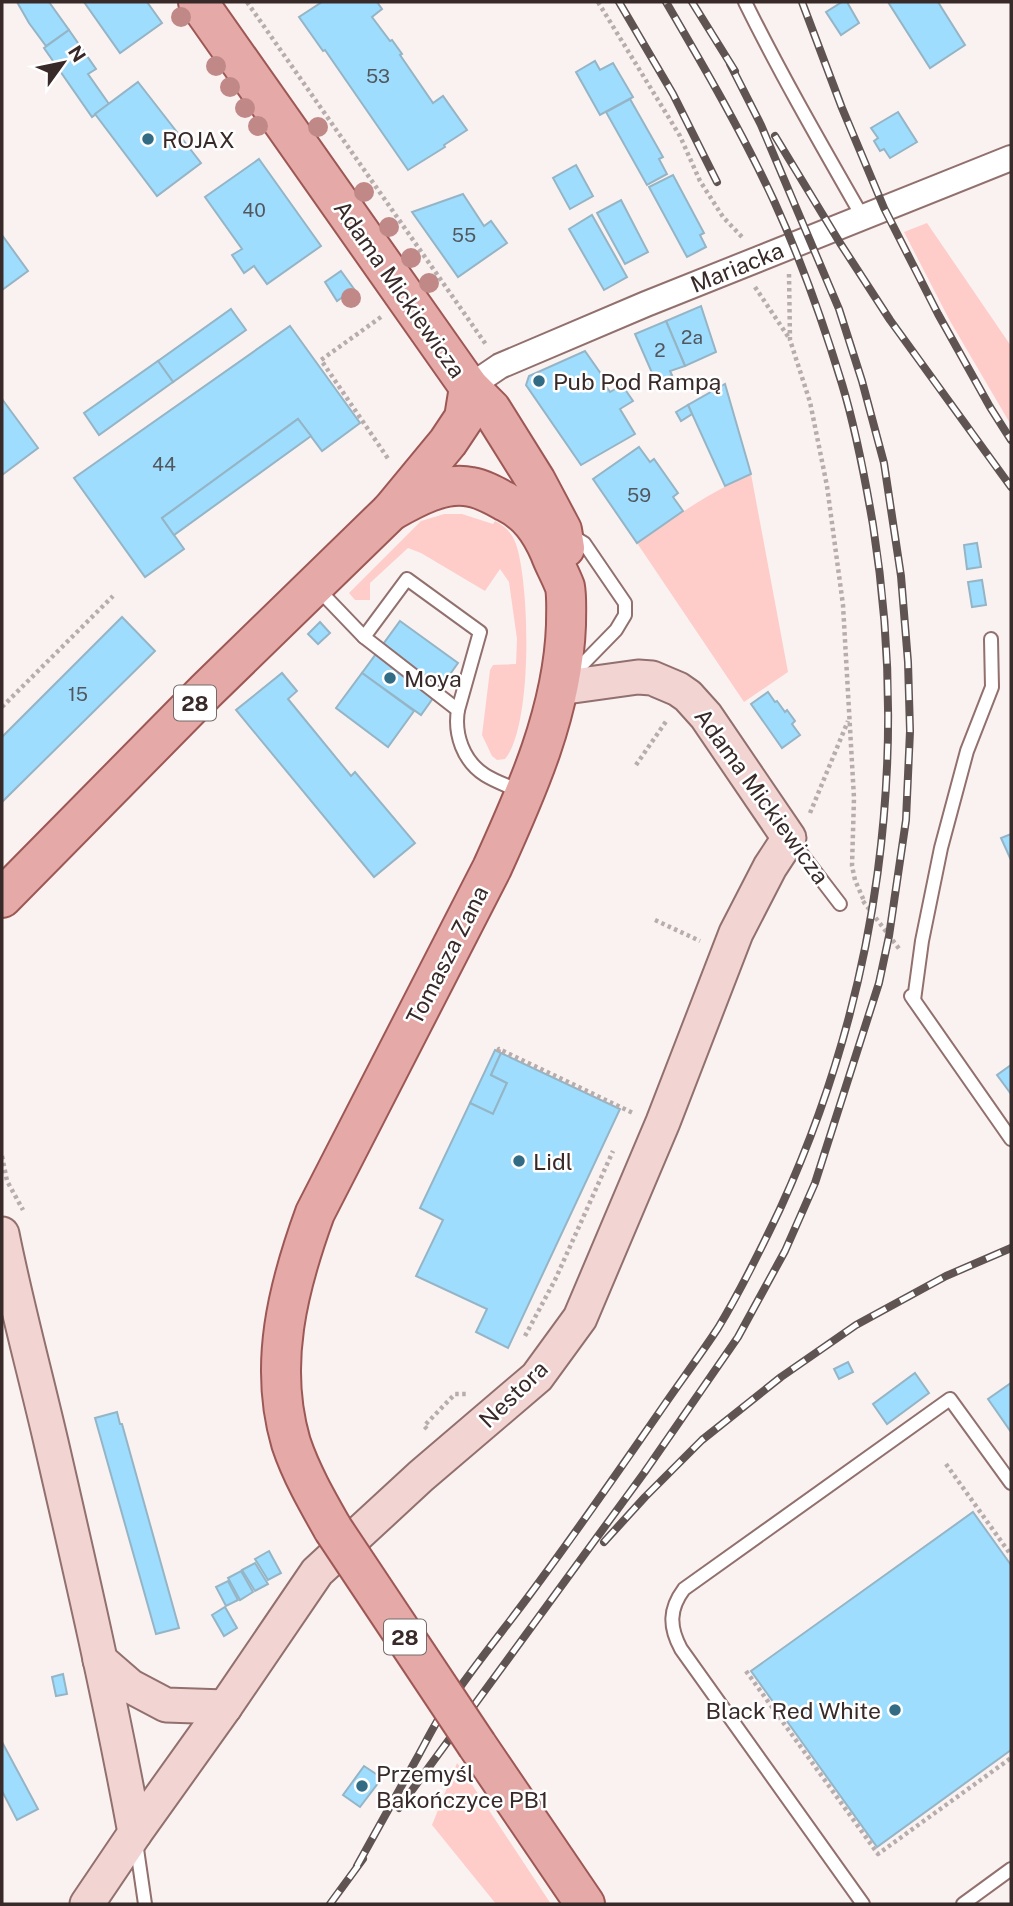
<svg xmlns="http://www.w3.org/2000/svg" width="1013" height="1906" font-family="'Public Sans',sans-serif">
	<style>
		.green { fill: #fecdc9 }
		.building { fill: #9eddfd; stroke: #95b5c6; stroke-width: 2 }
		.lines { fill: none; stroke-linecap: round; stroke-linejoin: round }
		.lane-casing { stroke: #91706d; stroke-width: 16 }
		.street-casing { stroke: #91706d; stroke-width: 28 }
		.secondary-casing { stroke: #91706d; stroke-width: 37 }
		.primary-casing { stroke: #9d5855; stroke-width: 42 }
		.path { stroke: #b7adac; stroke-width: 4.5; stroke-dasharray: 3.5 3.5; stroke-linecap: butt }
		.lane { stroke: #fff; stroke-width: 12 }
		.street { stroke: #fff; stroke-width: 24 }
		.secondary { stroke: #f2d4d3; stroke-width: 33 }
		.primary { stroke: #e5aaa7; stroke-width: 38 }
		.rail-casing { stroke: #605453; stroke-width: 8 }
		.rail { stroke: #fff; stroke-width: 5; stroke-dasharray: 16; stroke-linecap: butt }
		.primary-bridge-casing { stroke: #9d5855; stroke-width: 42; stroke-linecap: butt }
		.primary-bridge { stroke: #e5aaa7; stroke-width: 38 }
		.tree { fill: #c08988 }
		.poi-dot { fill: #326b84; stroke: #fff; stroke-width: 2.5 }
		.labels { text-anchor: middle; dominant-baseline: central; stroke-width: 5; stroke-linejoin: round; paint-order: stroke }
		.number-label { font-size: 19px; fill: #52575e }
		.shield { fill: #fff; stroke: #746a69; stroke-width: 2 }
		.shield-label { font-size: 21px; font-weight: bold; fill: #382a29 }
		.poi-label { font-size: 23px; fill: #382a29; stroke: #fff; text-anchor: start }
		.street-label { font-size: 23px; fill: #382a29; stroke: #fff }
	</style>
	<rect width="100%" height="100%" fill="#faf2f1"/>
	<g class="green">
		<path d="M927 223 1011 346V425L950 321 904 232Z"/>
		<path d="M751 474 788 672 744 702 637 543C673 518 710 492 751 474Z"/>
		<path d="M444 514H462L493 524 495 521C505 526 512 533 516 544 530 585 533 726 505 759L497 760 492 756 482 735 490 670 493 665 516 664 517 639 509 582 500 569 485 591 421 553 408 548 370 583V600H355L349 593 421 521Z"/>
		<path d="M457 1763 461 1768 551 1904H496L432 1825Z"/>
	</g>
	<g class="building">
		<path d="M17 2H49L69 30 46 46 29 23Z"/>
		<path d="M84 2H147L162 23 120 53Z"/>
		<path d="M322 2H377L382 9 372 17 390 41 392 40 402 54 400 55 433 103 443 96 467 130 444 145 445 147 408 170 325 50 323 51 299 17Z"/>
		<path d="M842 2H847L859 23 841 35 826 12Z"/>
		<path d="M888 2H938L965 45 930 68Z"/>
		<path d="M69 30 96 69 88 74 109 104 92 117 44 48Z"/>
		<path d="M595 61 600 70 613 63 633 97 600 115 576 72Z"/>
		<path d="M138 82 201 163 157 196 95 114Z"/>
		<path d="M630 99 663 157 659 159 667 174 647 185 606 112Z"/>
		<path d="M898 112 917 142 890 158 884 149 880 151 874 141 878 138 871 128Z"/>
		<path d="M259 159 321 246 267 284 254 266 244 273 232 255 242 249 205 197Z"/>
		<path d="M576 165 593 196 570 209 553 178Z"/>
		<path d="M673 175 704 233 700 235 706 247 687 257 649 187Z"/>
		<path d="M463 194 484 226 491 221 507 243 458 277 412 212Z"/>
		<path d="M621 200 648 252 625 264 597 213Z"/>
		<path d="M592 215 627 277 604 290 569 229Z"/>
		<path d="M2 235 28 271 2 290Z"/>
		<path d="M341 271 354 289 337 301 325 282Z"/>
		<path d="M701 306 716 352 685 366 666 321Z"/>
		<path d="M231 309 246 330 173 382 158 361Z"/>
		<path d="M666 321 685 366 670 371 672 375 656 382 635 334Z"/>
		<path d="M290 326 360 423 322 451 298 419 162 518 184 549 145 577 74 478Z"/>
		<path d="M585 351 608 384 606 386 610 392 622 385 633 401 620 409 635 434 581 465 526 385 529 376Z"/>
		<path d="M158 361 173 382 99 435 84 413Z"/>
		<path d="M725 384 751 474 725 486 688 405Z"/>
		<path d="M2 399 38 448 2 475Z"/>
		<path d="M688 405 692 414 681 421 676 412Z"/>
		<path d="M298 419 311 436 174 535 162 518Z"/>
		<path d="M639 447 650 462 654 459 678 493 673 497 683 511 637 543 593 479Z"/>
		<path d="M977 543 981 567 967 569 964 545Z"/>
		<path d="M982 580 986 605 972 607 968 582Z"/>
		<path d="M122 617 155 651 2 802V737Z"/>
		<path d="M400 621 458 663 421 715 362 673Z"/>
		<path d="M320 622 330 633 318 644 308 634Z"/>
		<path d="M282 673 297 691 288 699 351 776 355 772 415 843 374 877 236 710Z"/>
		<path d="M362 673 414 711 388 747 336 708Z"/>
		<path d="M768 692 775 702 777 701 785 712 787 710 795 721 792 724 800 735 782 748 751 704Z"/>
		<path d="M1011 834V860L1001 838Z"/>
		<path d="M495 1050 501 1053 491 1075 507 1083 493 1114 470 1103Z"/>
		<path d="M501 1053 620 1109 508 1348 476 1332 487 1309 416 1276 443 1220 420 1208 470 1103 493 1114 507 1083 491 1075Z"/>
		<path d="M1011 1065V1094L997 1075Z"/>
		<path d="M848 1362 853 1372 839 1379 834 1369Z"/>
		<path d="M915 1373 929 1393 887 1424 873 1404Z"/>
		<path d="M1011 1383V1432L988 1399Z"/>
		<path d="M117 1412 120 1424H122L179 1628 156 1634 95 1418Z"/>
		<path d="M973 1512 1011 1565V1750L877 1847 751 1671Z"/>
		<path d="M269 1551 281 1573 268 1580 255 1559Z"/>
		<path d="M255 1563 268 1584 255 1591 242 1570Z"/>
		<path d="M241 1571 253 1592 240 1600 228 1578Z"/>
		<path d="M228 1581 238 1600 226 1606 216 1587Z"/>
		<path d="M225 1607 237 1628 224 1636 212 1615Z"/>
		<path d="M63 1674 67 1694 56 1696 52 1677Z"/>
		<path d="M2 1742 38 1809 17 1820 2 1791Z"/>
		<path d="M364 1766 382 1778 360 1807 343 1795Z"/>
	</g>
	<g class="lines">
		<g class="lane-casing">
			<g id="lane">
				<path d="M745 2C781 75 822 146 862 216"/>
				<path d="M571 535 584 543 625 603V615L616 630 572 675"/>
				<path d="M317 588 364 637 407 579 480 632 458 710C454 734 463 761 485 775 496 782 509 786 521 792"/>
				<path d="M364 637 458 710"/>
				<path d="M791 840 840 904"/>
				<path d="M911 996 1011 1139"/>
				<path d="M914 1000 922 941 941 848 967 751 992 687 991 639"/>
				<path d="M136 1842 145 1904"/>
				<path d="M863 1904 681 1649C669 1627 669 1609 684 1589L950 1399 1011 1483"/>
				<path d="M963 1904 1011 1869"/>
			</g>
		</g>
		<g class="street-casing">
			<path id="street" d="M469 387 500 366 646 304 1011 158"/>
		</g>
		<g class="secondary-casing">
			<g id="secondary">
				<path d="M2 1234C16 1304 35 1373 51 1442 81 1572 111 1702 135 1833L87 1904"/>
				<path d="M100 1660 130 1686 166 1705 225 1707"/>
				<path d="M135 1833 225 1707 317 1572 421 1476 537 1377 580 1318 663 1122 736 933 770 867 789 838 706 716 688 696 678 689 652 678 638 677 559 688"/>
			</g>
		</g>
		<g class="primary-casing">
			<g id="primary">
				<path d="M198 2 469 387 491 409 536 481 562 530 565 548"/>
				<path d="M2 898 206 691 391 511 448 442 464 418 469 387"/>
				<path d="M333 1529C317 1501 301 1473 291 1443 268 1365 288 1287 315 1213L492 868C527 791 563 711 566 625 566 613 567 598 565 587 561 576 554 564 550 553 540 530 528 513 506 502 495 496 483 489 471 487 444 481 414 498 391 511"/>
				<path d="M477 1745 585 1904"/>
			</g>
		</g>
		<g class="path">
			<path d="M247 2 487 346"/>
			<path d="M598 2 680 136 700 181 723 217 743 238"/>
			<path d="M789 274 790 340 810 402 827 486 843 605 854 798 852 866 855 880 864 901"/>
			<path d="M755 287 789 338"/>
			<path d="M381 317 321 360 389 460"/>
			<path d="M2 707 113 596"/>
			<path d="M636 765 667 720"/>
			<path d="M810 813 848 721"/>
			<path d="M863 901 900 950"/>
			<path d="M655 920 700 941"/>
			<path d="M498 1052 499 1049 633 1113"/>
			<path d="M2 1156 7 1181 23 1210"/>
			<path d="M525 1336 555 1280 613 1151"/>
			<path d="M427 1429 424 1426 455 1394H467"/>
			<path d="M946 1464 1011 1555"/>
			<path d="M746 1671 878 1854 1011 1758"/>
		</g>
		<use href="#lane" class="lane"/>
		<use href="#street" class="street"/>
		<use href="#secondary" class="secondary"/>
		<use href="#primary" class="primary"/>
		<g class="rail-casing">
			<g id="rail">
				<path d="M619 2 673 94 717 182"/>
				<path d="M692 2 735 71"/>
				<path d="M802 2 842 108 884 208 938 314 990 407 1011 440"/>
				<path d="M775 136 840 243 890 320 1011 487"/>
				<path d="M604 1542 645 1497 702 1440 781 1377 856 1325 946 1276 1011 1248"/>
				<path d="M399 1808 644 1473 738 1337 785 1251 815 1183 879 983 889 936 906 820 910 731 908 662 901 576 884 463 862 381 839 309 761 125 730 64"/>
				<path d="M357 1866C377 1830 397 1794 417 1758 427 1740 436 1721 448 1704 473 1668 501 1633 528 1597 575 1534 620 1469 665 1404 683 1378 701 1354 718 1328 741 1290 761 1249 780 1209 879 993 910 759 873 525 865 478 856 430 842 384 823 322 801 260 774 201 742 132 704 67 666 2"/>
				<path d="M330 1904 363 1859"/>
			</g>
		</g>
		<use href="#rail" class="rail"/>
		<g class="primary-bridge-casing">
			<path id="primary-bridge" d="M333 1529 477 1745"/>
		</g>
		<use href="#primary-bridge" class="primary-bridge"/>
	</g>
	<g class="tree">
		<circle cx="181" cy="17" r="10"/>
		<circle cx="216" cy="66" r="10"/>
		<circle cx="230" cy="87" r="10"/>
		<circle cx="245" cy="108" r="10"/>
		<circle cx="258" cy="126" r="10"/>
		<circle cx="318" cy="127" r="10"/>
		<circle cx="364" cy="192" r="10"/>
		<circle cx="389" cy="227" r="10"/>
		<circle cx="411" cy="258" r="10"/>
		<circle cx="429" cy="283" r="10"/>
		<circle cx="351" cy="298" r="10"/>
	</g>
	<g class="poi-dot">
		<circle cx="148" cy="139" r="7"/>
		<circle cx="539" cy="381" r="7"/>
		<circle cx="390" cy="678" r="7"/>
		<circle cx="519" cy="1161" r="7"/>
		<circle cx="895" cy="1710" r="7"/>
		<circle cx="362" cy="1786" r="7"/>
	</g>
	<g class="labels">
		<g class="number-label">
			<text x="378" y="76">53</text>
			<text x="254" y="210">40</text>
			<text x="464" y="235">55</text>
			<text x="692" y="337">2a</text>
			<text x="660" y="350">2</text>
			<text x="164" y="464">44</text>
			<text x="639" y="495">59</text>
			<text x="78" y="694">15</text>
		</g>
		<g class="shield">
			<rect x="174" y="685.5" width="42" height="35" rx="5"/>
			<rect x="384" y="1619.5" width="42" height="35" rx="5"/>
		</g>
		<g class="shield-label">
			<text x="195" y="703">28</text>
			<text x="405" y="1637">28</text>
		</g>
		<g class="poi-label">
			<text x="162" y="139">ROJAX</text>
			<text x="553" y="381">Pub Pod Rampą</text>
			<text x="404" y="678">Moya</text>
			<text x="533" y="1161">Lidl</text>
			<text x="881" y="1710" text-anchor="end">Black Red White</text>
			<text x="376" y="1773">Przemyśl<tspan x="376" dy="26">Bakończyce PB1</tspan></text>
		</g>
		<g class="street-label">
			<text transform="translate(737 267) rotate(-22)">Mariacka</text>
			<text transform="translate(400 289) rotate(55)">Adama Mickiewicza</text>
			<text transform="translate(762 796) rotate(54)">Adama Mickiewicza</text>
			<text transform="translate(447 955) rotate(-63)">Tomasza Zana</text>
			<text transform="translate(513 1394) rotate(-44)">Nestora</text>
		</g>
	</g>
	<rect width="1013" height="1906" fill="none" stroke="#382a29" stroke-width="7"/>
	<g transform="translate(63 63) rotate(57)" stroke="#ffffff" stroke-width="5" paint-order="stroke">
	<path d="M0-5L12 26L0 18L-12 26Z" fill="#382a29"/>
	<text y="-10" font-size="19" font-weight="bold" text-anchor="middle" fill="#382a29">N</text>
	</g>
</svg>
